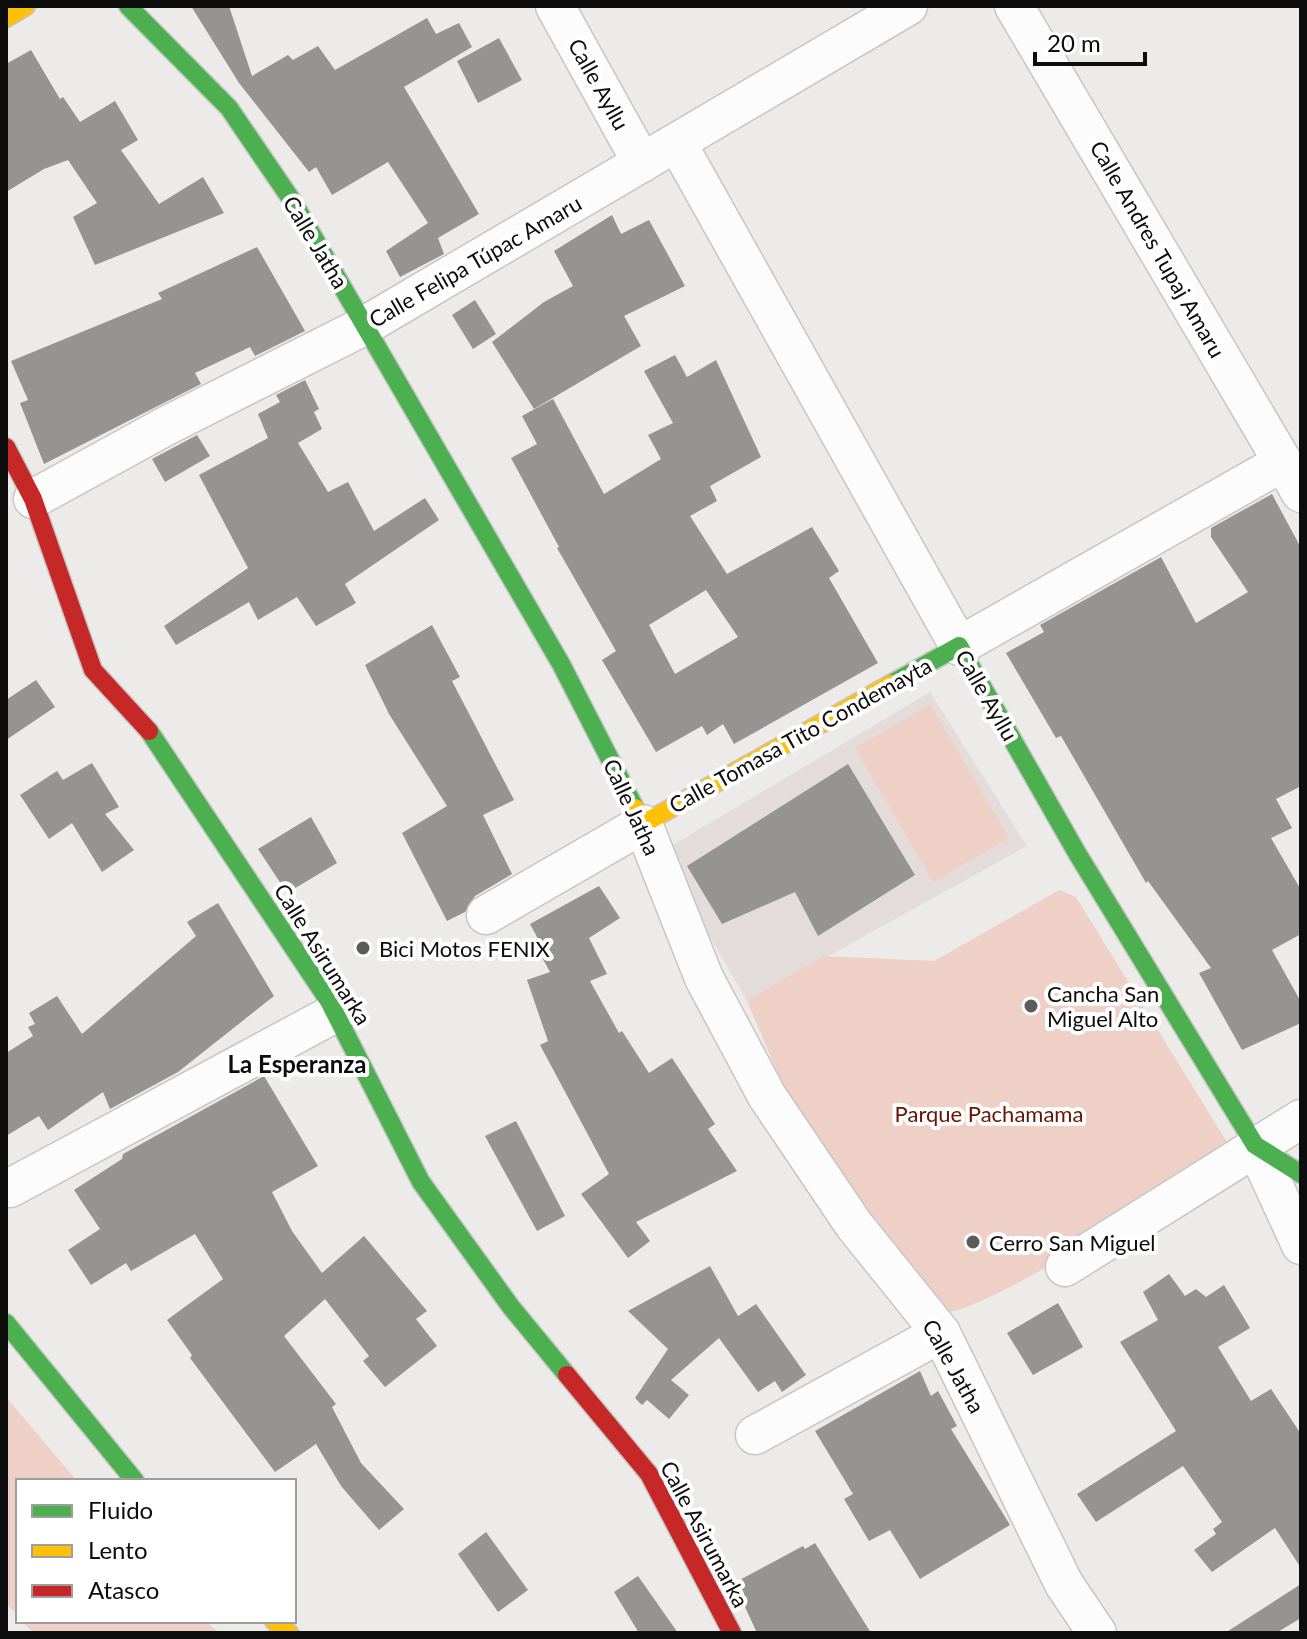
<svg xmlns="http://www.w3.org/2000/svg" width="1307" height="1639" font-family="Lato,sans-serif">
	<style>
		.built { fill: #e3dcda }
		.green { fill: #efd0c7 }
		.building { fill: #959493; fill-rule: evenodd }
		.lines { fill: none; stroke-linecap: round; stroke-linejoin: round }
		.street-casing { stroke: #c7c6c5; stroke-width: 41 }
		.fast-casing { stroke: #c7c6c5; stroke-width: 21 }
		.slow-casing { stroke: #c7c6c5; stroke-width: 21 }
		.jam-casing { stroke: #c7c6c5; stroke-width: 21 }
		.street { stroke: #fcfcfc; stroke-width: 38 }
		.fast { stroke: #4caf50; stroke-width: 18 }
		.slow { stroke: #ffc107; stroke-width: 18 }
		.jam { stroke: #c62828; stroke-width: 18 }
		.poi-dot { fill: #5c5b5a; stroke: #fff; stroke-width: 3 }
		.labels { text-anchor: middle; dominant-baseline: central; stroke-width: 8; stroke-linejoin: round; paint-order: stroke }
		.street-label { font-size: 22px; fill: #0e0d0d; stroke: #fff }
		.poi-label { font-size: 22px; fill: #0e0d0d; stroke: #fff; text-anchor: start }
		.park-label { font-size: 22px; fill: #641600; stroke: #fff }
		.neighbourhood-label { font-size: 24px; font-weight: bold; fill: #0e0d0d; stroke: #fff }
	</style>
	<rect width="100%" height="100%" fill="#edebea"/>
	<path class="built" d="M930 692 1027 846 747 1001 661 852Z"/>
	<g class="green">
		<path d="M930 704 1009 838 933 882 855 748Z"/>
		<path d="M1059 890 1076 897 1233 1152C1191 1178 975 1321 942 1312L856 1206 785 1090 747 1001 823 956 934 961Z"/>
		<path d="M6 1397 77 1481H18V1616L6 1603Z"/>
		<path d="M22 1621H206L219 1633H33Z"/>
	</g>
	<g class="building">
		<path d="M191 6H229L252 76 288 55 293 60 318 46 335 70 427 18 436 34 459 23 472 47 404 87 479 214 438 238 444 254 400 277 386 251 428 223 388 162 332 195 316 167 309 172 239 83Z"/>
		<path d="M499 38 522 80 478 103 457 61Z"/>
		<path d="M31 50 60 99 63 97 80 122 115 101 138 140 121 150 159 204 203 177 224 213 95 265 73 217 97 203 68 160 44 169 6 192V64Z"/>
		<path d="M612 215 621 234 649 220 685 286 624 316 641 346 534 409 492 342 544 302 573 286 554 251Z"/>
		<path d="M257 247 305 331 255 356 250 347 195 373 201 384 44 464 20 403 28 400 11 361 162 299 158 293Z"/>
		<path d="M475 300 496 334 473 349 452 315Z"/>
		<path d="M675 355 687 377 716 360 761 457 710 486 717 501 690 516 727 574 812 527 839 571 829 578 878 663 734 744 723 724 707 735 702 726 656 752 602 660 616 651 557 548 559 547 511 458 537 444 522 416 553 399 604 494 661 459 648 435 673 423 644 371ZM706 590 738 637 675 674 649 625Z"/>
		<path d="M305 380 319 409 314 412 322 429 298 443 328 492 348 482 374 531 425 498 439 520 345 584 356 603 316 626 297 597 258 620 249 602 176 645 164 626 248 568 199 475 268 438 258 414 280 402 276 395Z"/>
		<path d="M197 435 210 456 165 482 152 459Z"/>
		<path d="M1272 494 1301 548V786L1276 799 1292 828 1271 838 1301 890V934L1272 950 1301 1002V1023L1242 1050 1199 973 1211 968 1148 881 1146 883 1061 736 1056 738 1006 653 1044 632 1040 625 1161 557 1196 623 1248 592 1211 537V528Z"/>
		<path d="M432 625 460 677 452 681 514 800 483 815 512 874 475 896 465 912 447 921 402 833 447 806 389 714 365 665Z"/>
		<path d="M36 680 55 707 6 740V700Z"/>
		<path d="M92 763 119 807 105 814 134 850 102 872 72 823 49 839 20 795 57 771 63 780Z"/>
		<path d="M848 764 915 875 818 936 795 892 722 924 687 866Z"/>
		<path d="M311 817 337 863 287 893 258 849Z"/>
		<path d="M599 886 620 918 589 938 607 974 590 981 619 1033 622 1031 649 1073 672 1058 715 1124 708 1129 737 1171 636 1222 650 1241 628 1258 581 1194 609 1174 540 1045 548 1041 527 980 550 972 538 950 543 948 530 924Z"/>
		<path d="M218 903 274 996 178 1072 110 1109 103 1092 48 1130 39 1116 6 1136V1053L33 1036 28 1027 35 1024 29 1013 57 996 82 1034 196 936 187 922Z"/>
		<path d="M264 1076 318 1166 272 1192 292 1231 322 1273 364 1236 427 1311 416 1319 437 1346 385 1387 363 1361 369 1356 325 1299 284 1336 336 1404 332 1407 361 1463 404 1509 379 1530 341 1486 316 1444 275 1472 190 1358 192 1355 167 1320 223 1279 195 1234 131 1271 126 1263 91 1285 68 1250 100 1229 74 1190 122 1159 123 1154Z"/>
		<path d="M516 1121 565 1216 537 1231 485 1136Z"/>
		<path d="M710 1266 738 1316 756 1304 806 1375 782 1392 775 1381 758 1392 719 1338 671 1380 689 1395 669 1419 647 1400 642 1405 635 1398 668 1349 628 1311Z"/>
		<path d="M1169 1274 1185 1296 1196 1289 1206 1297 1224 1285 1250 1328 1218 1347 1251 1401 1271 1389 1301 1434V1568L1275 1528 1212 1572 1194 1550 1216 1534 1213 1529 1222 1522 1183 1466 1096 1522 1077 1494 1176 1431 1120 1342 1158 1320 1143 1292Z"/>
		<path d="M1058 1303 1083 1347 1033 1375 1007 1333Z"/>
		<path d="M920 1371 931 1396 938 1391 957 1426 951 1429 1010 1525 920 1579 890 1530 869 1541 844 1499 853 1494 815 1431Z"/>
		<path d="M486 1532 528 1590 498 1612 458 1554Z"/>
		<path d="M815 1543 871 1633H757L734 1583 803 1546 805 1549Z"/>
		<path d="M638 1576 678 1633H639L614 1592Z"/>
		<path d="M1301 1584V1618L1276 1633H1225Z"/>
	</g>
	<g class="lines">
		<g class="street-casing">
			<g id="street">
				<path d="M555 6 642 163"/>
				<path d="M1014 6 1301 493"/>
				<path d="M677 143 959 646 1283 462"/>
				<path d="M33 499 166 426 366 325 908 6"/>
				<path d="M486 915 643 824 704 978 767 1096 854 1225 941 1333 1064 1584 1097 1633"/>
				<path d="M1255 1145 1301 1245"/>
				<path d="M10 1188 335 1013"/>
				<path d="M1065 1267 1301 1119"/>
				<path d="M755 1435 941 1333"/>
			</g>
		</g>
		<g class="fast-casing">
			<g id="fast">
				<path d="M128 6 229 108 293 202 561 664 635 808"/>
				<path d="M891 684 959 646 1077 853 1255 1145 1301 1174"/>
				<path d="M149 731 329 1001 421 1182 511 1307 567 1375"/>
				<path d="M6 1323 135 1481"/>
			</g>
		</g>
		<g class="slow-casing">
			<g id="slow">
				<path d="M6 18 26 6"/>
				<path d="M635 808 643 824 891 684"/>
				<path d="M274 1621 289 1633"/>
			</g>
		</g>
		<g class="jam-casing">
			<g id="jam">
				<path d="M6 447 33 499 93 670 149 731"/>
				<path d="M567 1375 649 1474 732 1633"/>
			</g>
		</g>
		<use href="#street" class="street"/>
		<use href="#fast" class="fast"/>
		<use href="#slow" class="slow"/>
		<use href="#jam" class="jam"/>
	</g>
	<g class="poi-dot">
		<circle cx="363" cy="948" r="8"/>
		<circle cx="1031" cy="1006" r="8"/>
		<circle cx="973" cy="1242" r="8"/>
	</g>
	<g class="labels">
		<g class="street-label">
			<text transform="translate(599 84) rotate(61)">Calle Ayllu</text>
			<text transform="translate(316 242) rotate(59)">Calle Jatha</text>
			<text transform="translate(1158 249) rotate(60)">Calle Andres Tupaj Amaru</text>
			<text transform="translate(475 261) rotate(-30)">Calle Felipa Túpac Amaru</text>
			<text transform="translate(987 695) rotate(60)">Calle Ayllu</text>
			<text transform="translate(800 735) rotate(-29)">Calle Tomasa Tito Condemayta</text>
			<text transform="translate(632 807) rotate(65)">Calle Jatha</text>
			<text transform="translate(323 954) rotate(58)">Calle Asirumarka</text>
			<text transform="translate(954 1366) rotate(61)">Calle Jatha</text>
			<text transform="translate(705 1534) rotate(62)">Calle Asirumarka</text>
		</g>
		<g class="poi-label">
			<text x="379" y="948">Bici Motos FENIX</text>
			<text x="1047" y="993">Cancha San<tspan x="1047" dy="25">Miguel Alto</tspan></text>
			<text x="989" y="1242">Cerro San Miguel</text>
		</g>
		<g class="park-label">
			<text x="989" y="1113">Parque Pachamama</text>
		</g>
		<g class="neighbourhood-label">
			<text x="297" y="1063">La Esperanza</text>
		</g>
	</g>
	<rect width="1307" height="1639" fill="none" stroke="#0e0d0d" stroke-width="16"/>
	<rect x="16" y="1479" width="280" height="144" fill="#ffffff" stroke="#9f9e9e" stroke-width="2"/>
	<rect x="32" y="1505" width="40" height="12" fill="#4caf50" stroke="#9f9e9e" stroke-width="2"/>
	<text x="88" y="1519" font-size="24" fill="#0e0d0d">Fluido</text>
	<rect x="32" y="1545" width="40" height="12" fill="#ffc107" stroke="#9f9e9e" stroke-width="2"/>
	<text x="88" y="1559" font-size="24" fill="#0e0d0d">Lento</text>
	<rect x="32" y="1585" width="40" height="12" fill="#c62828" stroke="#9f9e9e" stroke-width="2"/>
	<text x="88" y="1599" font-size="24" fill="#0e0d0d">Atasco</text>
	<path d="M1035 52v12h110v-12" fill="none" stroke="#0e0d0d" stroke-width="4"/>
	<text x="1047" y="52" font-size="24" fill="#0e0d0d" stroke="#ffffff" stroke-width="6" paint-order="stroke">20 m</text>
</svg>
